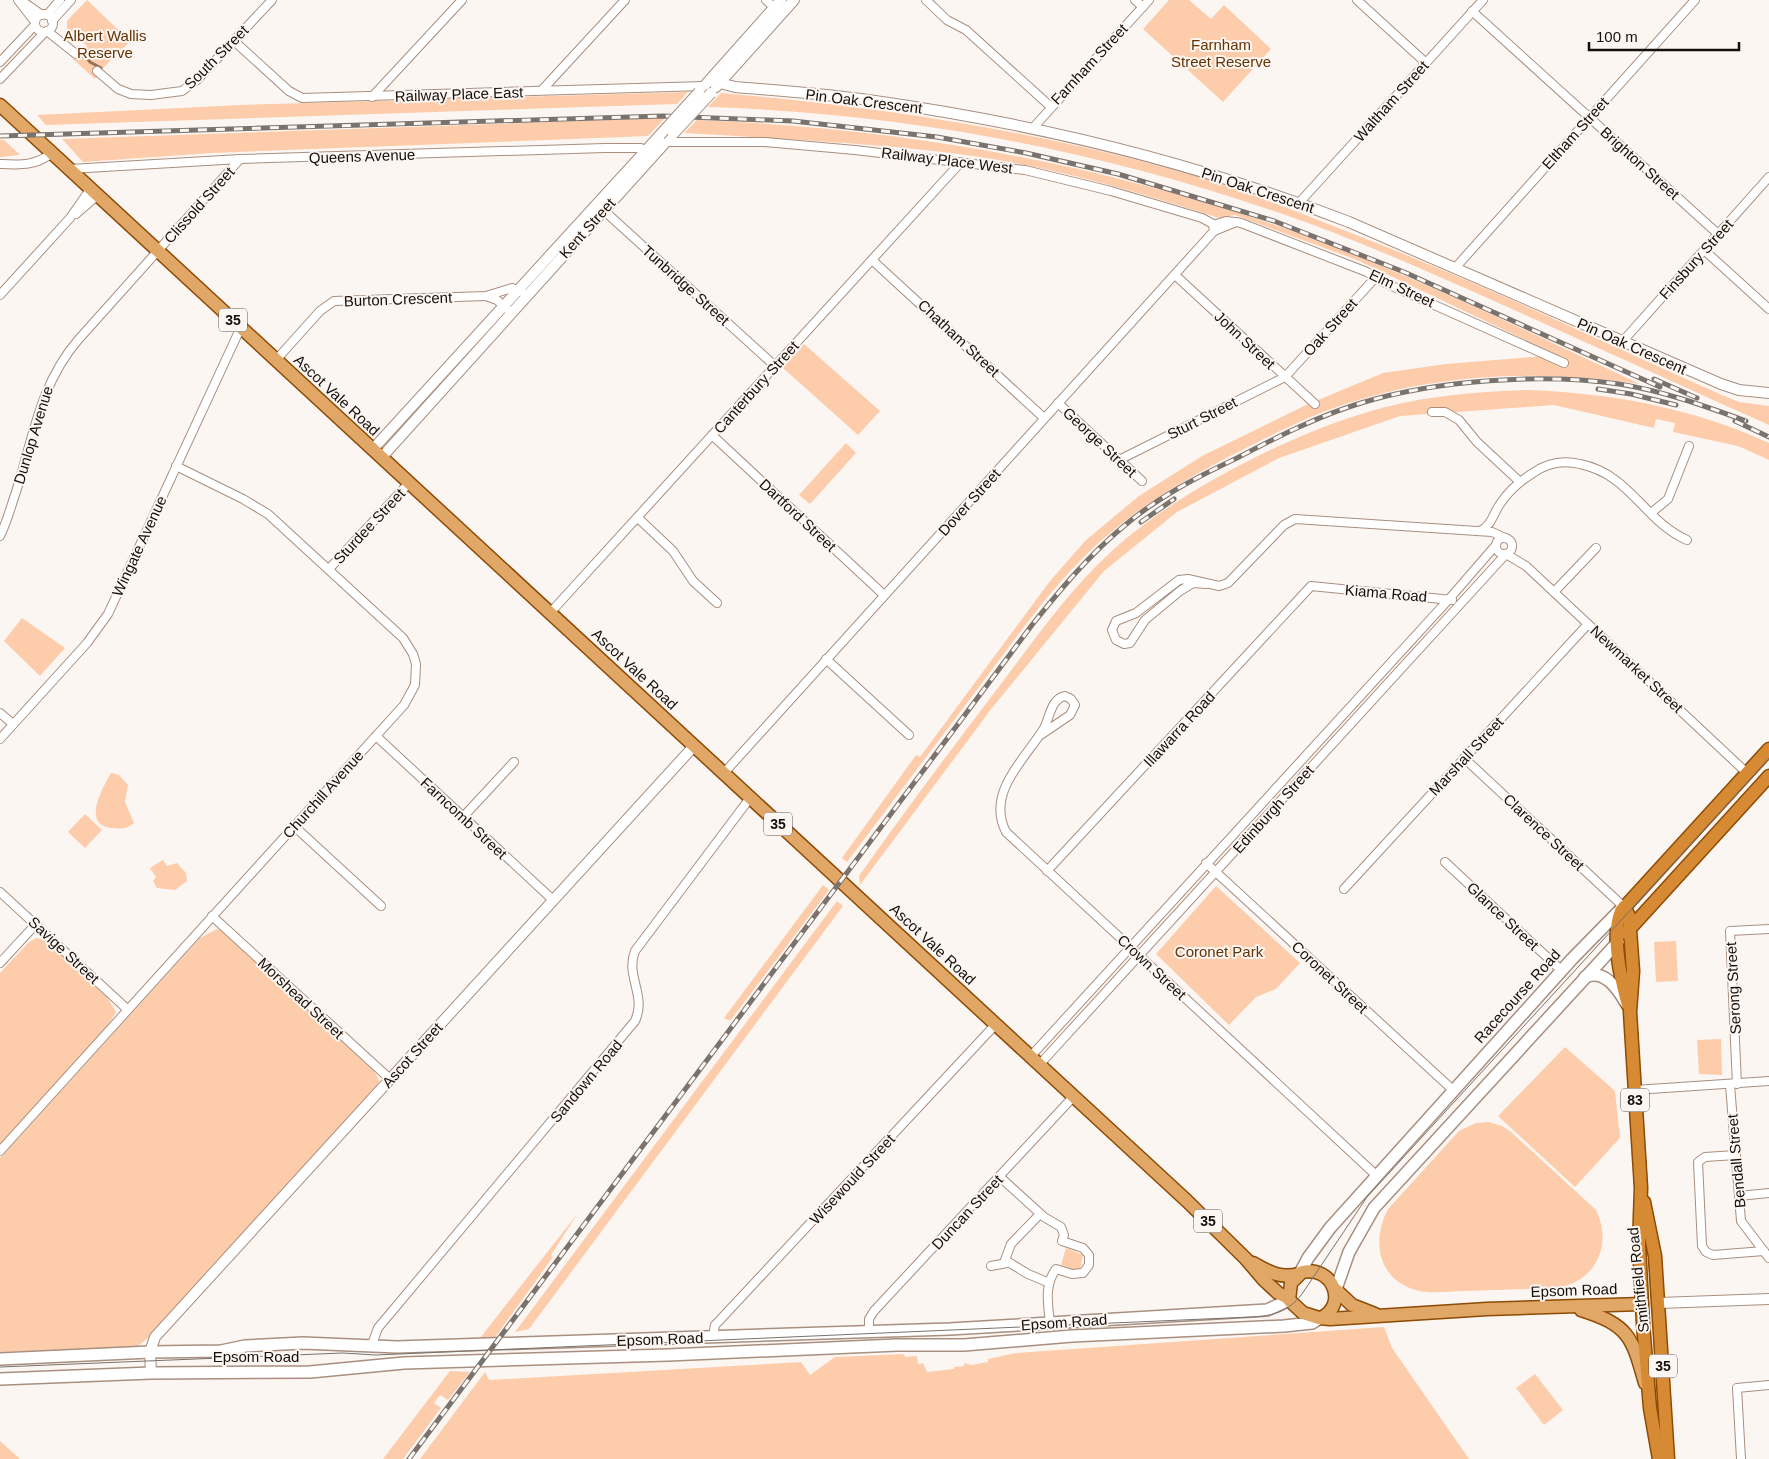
<svg xmlns="http://www.w3.org/2000/svg" width="1769" height="1459" font-family="Helvetica,sans-serif">
	<style>
		.green { fill: #fdccaa }
		.lines { fill: none; stroke-linecap: round; stroke-linejoin: round }
		.stream { stroke: #987155; stroke-width: 3 }
		.minor-casing { stroke: #a88f7f; stroke-width: 10 }
		.tertiary-casing { stroke: #a88f7f; stroke-width: 12 }
		.secondary-casing { stroke: #a88f7f; stroke-width: 14 }
		.primary-casing { stroke: #8d4b04; stroke-width: 15 }
		.trunk-casing { stroke: #8d4b04; stroke-width: 15 }
		.minor { stroke: #fff; stroke-width: 8 }
		.tertiary { stroke: #fff; stroke-width: 10 }
		.secondary { stroke: #fff; stroke-width: 11 }
		.primary { stroke: #e1a767; stroke-width: 12 }
		.trunk { stroke: #d78a34; stroke-width: 12 }
		.tram { stroke: #79726d; stroke-width: 1 }
		.rail-casing { stroke: #79726d; stroke-width: 5 }
		.rail { stroke: #fcf6f3; stroke-width: 3; stroke-dasharray: 9; stroke-linecap: butt }
		.tertiary-bridge-casing { stroke: #a88f7f; stroke-width: 12; stroke-linecap: butt }
		.tertiary-bridge { stroke: #fff; stroke-width: 10 }
		.labels { text-anchor: middle; dominant-baseline: central; stroke-width: 4; stroke-linejoin: round; paint-order: stroke }
		.shield { fill: #fcf6f3; stroke: #5c544f; stroke-width: 1 }
		.shield-label { font-size: 14px; font-weight: bold; fill: #170f09 }
		.park-label { font-size: 15px; fill: #643303; stroke: #fcf6f3 }
		.street-label { font-size: 15px; fill: #170f09; stroke: #fcf6f3 }
	</style>
	<rect width="100%" height="100%" fill="#fcf6f3"/>
	<g class="green">
		<path d="M87 0 130 41C119 54 102 66 95 79L73 59 83 53 87 46 67 28V21Z"/>
		<path d="M1169 0H1189L1211 19 1224 5 1271 49 1223 102 1143 29Z"/>
		<path d="M688 92 677 104 46 125 37 115 241 105Z"/>
		<path d="M721 93C881 107 1040 131 1195 176 1264 197 1328 224 1394 250 1506 295 1614 347 1724 396L1739 402 1769 406V425C1680 385 1592 345 1503 305 1433 274 1363 242 1291 217 1103 151 908 113 708 107Z"/>
		<path d="M665 118 648 136 212 153 83 162 62 139Z"/>
		<path d="M697 120C902 128 1102 163 1295 232 1413 275 1526 331 1640 384 1541 369 1435 373 1340 406 1304 418 1270 436 1236 453 1178 483 1124 515 1078 563 1042 600 1013 642 982 683 937 743 892 802 847 862L842 858 916 755 920 757 1050 581 1086 540 1139 496 1202 456 1306 405 1383 373 1446 364 1557 355 1357 260 1235 215 1219 218C1126 188 1031 161 934 151 851 142 768 138 684 133Z"/>
		<path d="M0 140H4L20 155 0 157Z"/>
		<path d="M804 344 880 411 858 435 783 368Z"/>
		<path d="M1528 390C1611 393 1693 408 1769 443V460L1738 446 1673 432 1675 423 1656 419 1654 428 1554 405 1400 416 1279 458 1177 512 1104 571 992 708 860 885 859 876C906 810 954 745 1004 680 1038 635 1071 588 1113 550 1177 491 1301 428 1386 407 1432 395 1481 392 1528 390Z"/>
		<path d="M846 443 856 453 810 504 799 495Z"/>
		<path d="M22 618 65 648 40 676 4 641Z"/>
		<path d="M111 773 119 775 128 785 125 802 134 823C127 829 120 829 111 828 82 824 102 789 111 773Z"/>
		<path d="M85 814 102 830 85 848 68 832Z"/>
		<path d="M163 860 167 866 177 863 186 873 187 881 175 890 157 888 153 881 156 877 150 868Z"/>
		<path d="M823 885 829 890 730 1021 724 1018Z"/>
		<path d="M1216 886 1300 963 1276 989 1256 997 1229 1025 1156 954Z"/>
		<path d="M837 901 843 906 529 1329 515 1332Z"/>
		<path d="M217 929 221 930 374 1071 379 1080 378 1087 155 1332 138 1346 120 1349 0 1352V1158L200 938Z"/>
		<path d="M36 938 45 940 107 997 116 1012 106 1029 0 1144V973L28 943Z"/>
		<path d="M1676 941 1678 981 1656 982 1654 942Z"/>
		<path d="M1721 1039 1722 1075 1699 1074 1697 1040Z"/>
		<path d="M1565 1047 1615 1091 1620 1138 1575 1187 1498 1116Z"/>
		<path d="M1489 1122 1502 1126 1510 1131 1596 1210C1613 1244 1596 1282 1557 1288 1527 1289 1496 1290 1465 1291 1450 1291 1434 1294 1419 1291 1378 1281 1371 1242 1388 1209L1459 1131 1476 1123Z"/>
		<path d="M578 1213 551 1255 553 1257 494 1339 480 1338Z"/>
		<path d="M1066 1248 1083 1255 1080 1269 1074 1270 1061 1265Z"/>
		<path d="M1384 1327 1392 1348 1469 1459H420L485 1372 489 1380 801 1362 810 1375 835 1357 904 1354 905 1357 917 1356 918 1364 923 1363 927 1372 954 1369V1367L964 1366V1363L971 1365 988 1362V1359L1016 1353Z"/>
		<path d="M450 1371 470 1372 448 1400 440 1395 434 1403 441 1408 403 1459H383Z"/>
		<path d="M1535 1374 1563 1410 1544 1425 1516 1388Z"/>
		<path d="M0 1441 20 1459H0Z"/>
	</g>
	<g class="lines">
		<path class="stream" d="M83 53 90 62 101 68"/>
		<g class="minor-casing">
			<g id="minor">
				<path d="M18 0 35 22"/>
				<path d="M766 0 778 11"/>
				<path d="M926 0 947 20 966 30 1050 106"/>
				<path d="M1135 0 1143 7"/>
				<path d="M1357 0 1426 63"/>
				<path d="M22 1 42 15"/>
				<path d="M1472 11 1718 234"/>
				<circle cx="44" cy="23" r="9"/>
				<path d="M47 15 60 0"/>
				<path d="M52 21 71 0"/>
				<path d="M47 31 76 54"/>
				<path d="M234 41 289 91 302 98 704 86"/>
				<path d="M0 62 35 25"/>
				<path d="M97 71 118 89 131 94 151 95 182 91 197 80 272 0"/>
				<path d="M0 79 45 32"/>
				<path d="M542 90 625 0"/>
				<path d="M372 97 462 0"/>
				<path d="M1032 129 1149 0"/>
				<path d="M666 142H765L855 150 1025 170 1111 191 1202 218 1213 224 1214 231"/>
				<path d="M0 164C21 165 35 166 52 153"/>
				<path d="M70 169 240 159 605 148H641L649 154"/>
				<path d="M1299 203 1483 0"/>
				<path d="M600 207 775 366"/>
				<path d="M76 214 98 195"/>
				<path d="M1213 225 1226 221 1235 222"/>
				<path d="M1214 231 1236 222 1241 223 1367 272 1383 282 1564 363"/>
				<path d="M1704 250 1769 309"/>
				<path d="M872 260 1044 418"/>
				<path d="M1456 267 1695 0"/>
				<path d="M1175 275 1315 404"/>
				<path d="M0 295 70 218 91 188"/>
				<path d="M486 296 497 300 507 309"/>
				<path d="M1623 341 1769 177"/>
				<path d="M276 360 320 311 334 301 486 296 512 288 522 292"/>
				<path d="M1058 403 1142 481"/>
				<path d="M1432 412H1445L1459 420 1477 442 1520 482"/>
				<path d="M712 435 884 595"/>
				<path d="M1119 460 1285 377 1375 278"/>
				<path d="M1651 513 1668 499 1689 446"/>
				<path d="M638 518 673 551 693 581 717 603"/>
				<path d="M1480 531C1492 525 1493 514 1500 504 1508 492 1520 481 1533 473 1547 463 1563 460 1580 464 1630 474 1644 521 1687 540"/>
				<path d="M0 536C7 522 11 506 16 492 33 438 40 384 78 340L240 159"/>
				<circle cx="1504" cy="546" r="8"/>
				<path d="M1506 554 1526 566 1747 773"/>
				<path d="M329 569 409 483"/>
				<path d="M1206 584 1193 583 1180 591 1145 620 1130 643 1124 644 1116 640 1112 630 1116 621 1136 613 1179 580 1188 579 1219 586 1228 583 1284 525 1295 519 1492 532 1505 538"/>
				<path d="M1554 592 1596 548"/>
				<path d="M550 613 961 162"/>
				<path d="M826 659 909 735"/>
				<path d="M0 713 13 724"/>
				<path d="M376 736 553 900"/>
				<path d="M1039 736 1070 715 1075 705 1071 699 1065 696C1050 699 1050 719 1043 730 1024 760 986 793 1006 832L1377 1176"/>
				<path d="M0 739 87 643 108 614 241 327"/>
				<path d="M1464 758 1624 907"/>
				<path d="M724 773 1214 231"/>
				<path d="M463 817 514 762"/>
				<path d="M294 826 381 906"/>
				<path d="M1445 862 1562 971"/>
				<path d="M1206 863 1454 1091"/>
				<path d="M1047 871 1311 586 1452 600"/>
				<path d="M1344 889 1588 624"/>
				<path d="M0 892 127 1009"/>
				<path d="M212 916 390 1079"/>
				<path d="M0 963 36 924"/>
				<path d="M1031 1056 1450 598 1496 545"/>
				<path d="M1040 1064 1506 554"/>
				<path d="M1737 1084 1730 931 1769 929"/>
				<path d="M1730 1085 1741 1221 1769 1258"/>
				<path d="M1635 1090 1769 1081"/>
				<path d="M0 1151 404 705 415 685 416 664 413 654 403 638 268 514 243 499 176 466"/>
				<path d="M1736 1155 1705 1157 1698 1162 1702 1246 1706 1252 1713 1255 1764 1251"/>
				<path d="M1000 1177 1044 1217 1061 1227 1064 1235 1062 1241 1083 1248 1089 1255V1265L1083 1273 1072 1274 1056 1269C1044 1285 1048 1304 1050 1323"/>
				<path d="M1739 1196 1769 1193"/>
				<path d="M1040 1214 1011 1244 1005 1260 1028 1274 1047 1282"/>
				<path d="M991 1266 1007 1263"/>
				<path d="M869 1330V1319L874 1311 1074 1096"/>
				<path d="M713 1336 715 1325 719 1321 996 1024"/>
				<path d="M371 1347 378 1328 635 1021C647 996 625 976 635 951L750 798"/>
				<path d="M1741 1459 1737 1388 1769 1385"/>
			</g>
		</g>
		<g class="tertiary-casing">
			<g id="tertiary">
				<path d="M720 83 735 87C782 91 829 94 875 101 1037 124 1197 163 1349 222L1721 384 1739 390 1769 393"/>
				<path d="M716 87 794 0"/>
				<path d="M699 92 781 0"/>
				<path d="M373 449 660 135"/>
				<path d="M382 457 673 134"/>
				<path d="M1659 1303 1769 1299"/>
				<path d="M151 1373 150 1352 155 1337 694 746"/>
			</g>
		</g>
		<g class="secondary-casing">
			<g id="secondary">
				<path d="M1585 977C1604 968 1618 989 1626 1003"/>
				<path d="M1300 1273 1308 1258 1330 1228 1572 959 1623 907"/>
				<path d="M1336 1289 1349 1252 1374 1208 1618 942"/>
				<path d="M0 1359 150 1352 221 1351 245 1346 303 1343 397 1347 950 1329 1267 1310 1289 1300"/>
				<path d="M0 1379 151 1373 310 1372 404 1363 668 1355 897 1345H964L1072 1336 1284 1326 1312 1323 1320 1318"/>
			</g>
		</g>
		<g class="primary-casing">
			<g id="primary">
				<path d="M0 105 1187 1201 1246 1259 1264 1280 1278 1293 1288 1298"/>
				<path d="M1253 1263C1269 1272 1280 1279 1299 1274"/>
				<path d="M1336 1290 1352 1305 1375 1314"/>
				<path d="M1581 1310C1629 1325 1632 1337 1645 1383"/>
				<path d="M1321 1318C1349 1304 1332 1265 1302 1272L1291 1283 1289 1300 1303 1313 1319 1318 1330 1319 1487 1309 1642 1304"/>
			</g>
		</g>
		<g class="trunk-casing">
			<g id="trunk">
				<path d="M1624 907 1629 916 1633 971 1630 1012 1641 1188 1639 1244 1643 1324 1650 1408 1659 1459"/>
				<path d="M1626 933 1769 776"/>
				<path d="M1628 1005C1621 980 1611 935 1621 911L1769 749"/>
				<path d="M1644 1202 1655 1256 1668 1459"/>
			</g>
		</g>
		<use href="#minor" class="minor"/>
		<use href="#tertiary" class="tertiary"/>
		<use href="#secondary" class="secondary"/>
		<use href="#primary" class="primary"/>
		<use href="#trunk" class="trunk"/>
		<path class="tram" d="M0 1367 343 1353 376 1355 1251 1317C1273 1316 1288 1312 1302 1294L1367 1197 1769 759"/>
		<g class="rail-casing">
			<g id="rail">
				<path d="M0 136 663 116 793 121 937 137 1026 153 1118 174 1274 221 1404 272 1660 387"/>
				<path d="M1654 379 1697 398"/>
				<path d="M1598 389 1631 394 1676 405"/>
				<path d="M1735 421 1769 437"/>
				<path d="M1141 522 1174 499"/>
				<path d="M409 1459 1032 625C1060 590 1089 555 1124 526 1158 497 1197 477 1237 458 1277 437 1318 416 1361 403 1437 380 1541 373 1619 384 1663 391 1705 406 1746 421"/>
			</g>
		</g>
		<use href="#rail" class="rail"/>
		<g class="tertiary-bridge-casing">
			<g id="tertiary-bridge">
				<path d="M673 134 711 93"/>
				<path d="M660 135 699 92"/>
			</g>
		</g>
		<use href="#tertiary-bridge" class="tertiary-bridge"/>
	</g>
	<g class="labels">
		<g class="shield">
			<rect x="219" y="308.5" width="28" height="23" rx="4"/>
			<rect x="764" y="812.5" width="28" height="23" rx="4"/>
			<rect x="1621" y="1088.5" width="28" height="23" rx="4"/>
			<rect x="1194" y="1209.5" width="28" height="23" rx="4"/>
			<rect x="1649" y="1354.5" width="28" height="23" rx="4"/>
		</g>
		<g class="shield-label">
			<text x="233" y="320">35</text>
			<text x="778" y="824">35</text>
			<text x="1635" y="1100">83</text>
			<text x="1208" y="1221">35</text>
			<text x="1663" y="1366">35</text>
		</g>
		<g class="park-label">
			<text x="105" y="35">Albert Wallis<tspan x="105" dy="17">Reserve</tspan></text>
			<text x="1221" y="44">Farnham<tspan x="1221" dy="17">Street Reserve</tspan></text>
			<text x="1219" y="951">Coronet Park</text>
		</g>
		<g class="street-label">
			<text transform="translate(216 57) rotate(-45)">South Street</text>
			<text transform="translate(1089 64) rotate(-47)">Farnham Street</text>
			<text transform="translate(459 94) rotate(-2)">Railway Place East</text>
			<text transform="translate(864 101) rotate(7)">Pin Oak Crescent</text>
			<text transform="translate(1391 101) rotate(-48)">Waltham Street</text>
			<text transform="translate(1575 133) rotate(-48)">Eltham Street</text>
			<text transform="translate(362 156) rotate(-2)">Queens Avenue</text>
			<text transform="translate(947 160) rotate(7)">Railway Place West</text>
			<text transform="translate(1640 163) rotate(42)">Brighton Street</text>
			<text transform="translate(1258 190) rotate(18)">Pin Oak Crescent</text>
			<text transform="translate(199 205) rotate(-48)">Clissold Street</text>
			<text transform="translate(587 228) rotate(-48)">Kent Street</text>
			<text transform="translate(1696 259) rotate(-48)">Finsbury Street</text>
			<text transform="translate(686 285) rotate(42)">Tunbridge Street</text>
			<text transform="translate(1402 288) rotate(25)">Elm Street</text>
			<text transform="translate(398 299) rotate(-2)">Burton Crescent</text>
			<text transform="translate(1330 327) rotate(-48)">Oak Street</text>
			<text transform="translate(959 338) rotate(43)">Chatham Street</text>
			<text transform="translate(1245 340) rotate(43)">John Street</text>
			<text transform="translate(1632 346) rotate(24)">Pin Oak Crescent</text>
			<text transform="translate(756 387) rotate(-48)">Canterbury Street</text>
			<text transform="translate(337 395) rotate(43)">Ascot Vale Road</text>
			<text transform="translate(1202 418) rotate(-27)">Sturt Street</text>
			<text transform="translate(33 435) rotate(-73)">Dunlop Avenue</text>
			<text transform="translate(1100 442) rotate(43)">George Street</text>
			<text transform="translate(969 502) rotate(-48)">Dover Street</text>
			<text transform="translate(798 515) rotate(43)">Dartford Street</text>
			<text transform="translate(369 526) rotate(-47)">Sturdee Street</text>
			<text transform="translate(139 546) rotate(-65)">Wingate Avenue</text>
			<text transform="translate(1386 593) rotate(5)">Kiama Road</text>
			<text transform="translate(635 669) rotate(43)">Ascot Vale Road</text>
			<text transform="translate(1637 669) rotate(43)">Newmarket Street</text>
			<text transform="translate(1179 729) rotate(-47)">Illawarra Road</text>
			<text transform="translate(1466 756) rotate(-47)">Marshall Street</text>
			<text transform="translate(323 794) rotate(-48)">Churchill Avenue</text>
			<text transform="translate(1273 809) rotate(-48)">Edinburgh Street</text>
			<text transform="translate(464 818) rotate(43)">Farncomb Street</text>
			<text transform="translate(1544 832) rotate(43)">Clarence Street</text>
			<text transform="translate(1503 916) rotate(43)">Glance Street</text>
			<text transform="translate(933 944) rotate(43)">Ascot Vale Road</text>
			<text transform="translate(64 950) rotate(43)">Savige Street</text>
			<text transform="translate(1152 967) rotate(43)">Crown Street</text>
			<text transform="translate(1330 977) rotate(43)">Coronet Street</text>
			<text transform="translate(1733 988) rotate(-93)">Serong Street</text>
			<text transform="translate(1517 996) rotate(-48)">Racecourse Road</text>
			<text transform="translate(301 998) rotate(43)">Morshead Street</text>
			<text transform="translate(412 1055) rotate(-48)">Ascot Street</text>
			<text transform="translate(586 1081) rotate(-50)">Sandown Road</text>
			<text transform="translate(1736 1161) rotate(-95)">Bendall Street</text>
			<text transform="translate(852 1179) rotate(-47)">Wisewould Street</text>
			<text transform="translate(967 1212) rotate(-47)">Duncan Street</text>
			<text transform="translate(1638 1280) rotate(-96)">Smithfield Road</text>
			<text transform="translate(1574 1290) rotate(-2)">Epsom Road</text>
			<text transform="translate(1064 1322) rotate(-4)">Epsom Road</text>
			<text transform="translate(660 1339) rotate(-2)">Epsom Road</text>
			<text x="256" y="1356">Epsom Road</text>
		</g>
	</g>
	<path d="M1589 42v8h150v-8" fill="none" stroke="#170f09" stroke-width="2.5"/>
	<text x="1596" y="42" font-size="15" fill="#170f09" stroke="#fcf6f3" stroke-width="4" paint-order="stroke">100 m</text>
</svg>
